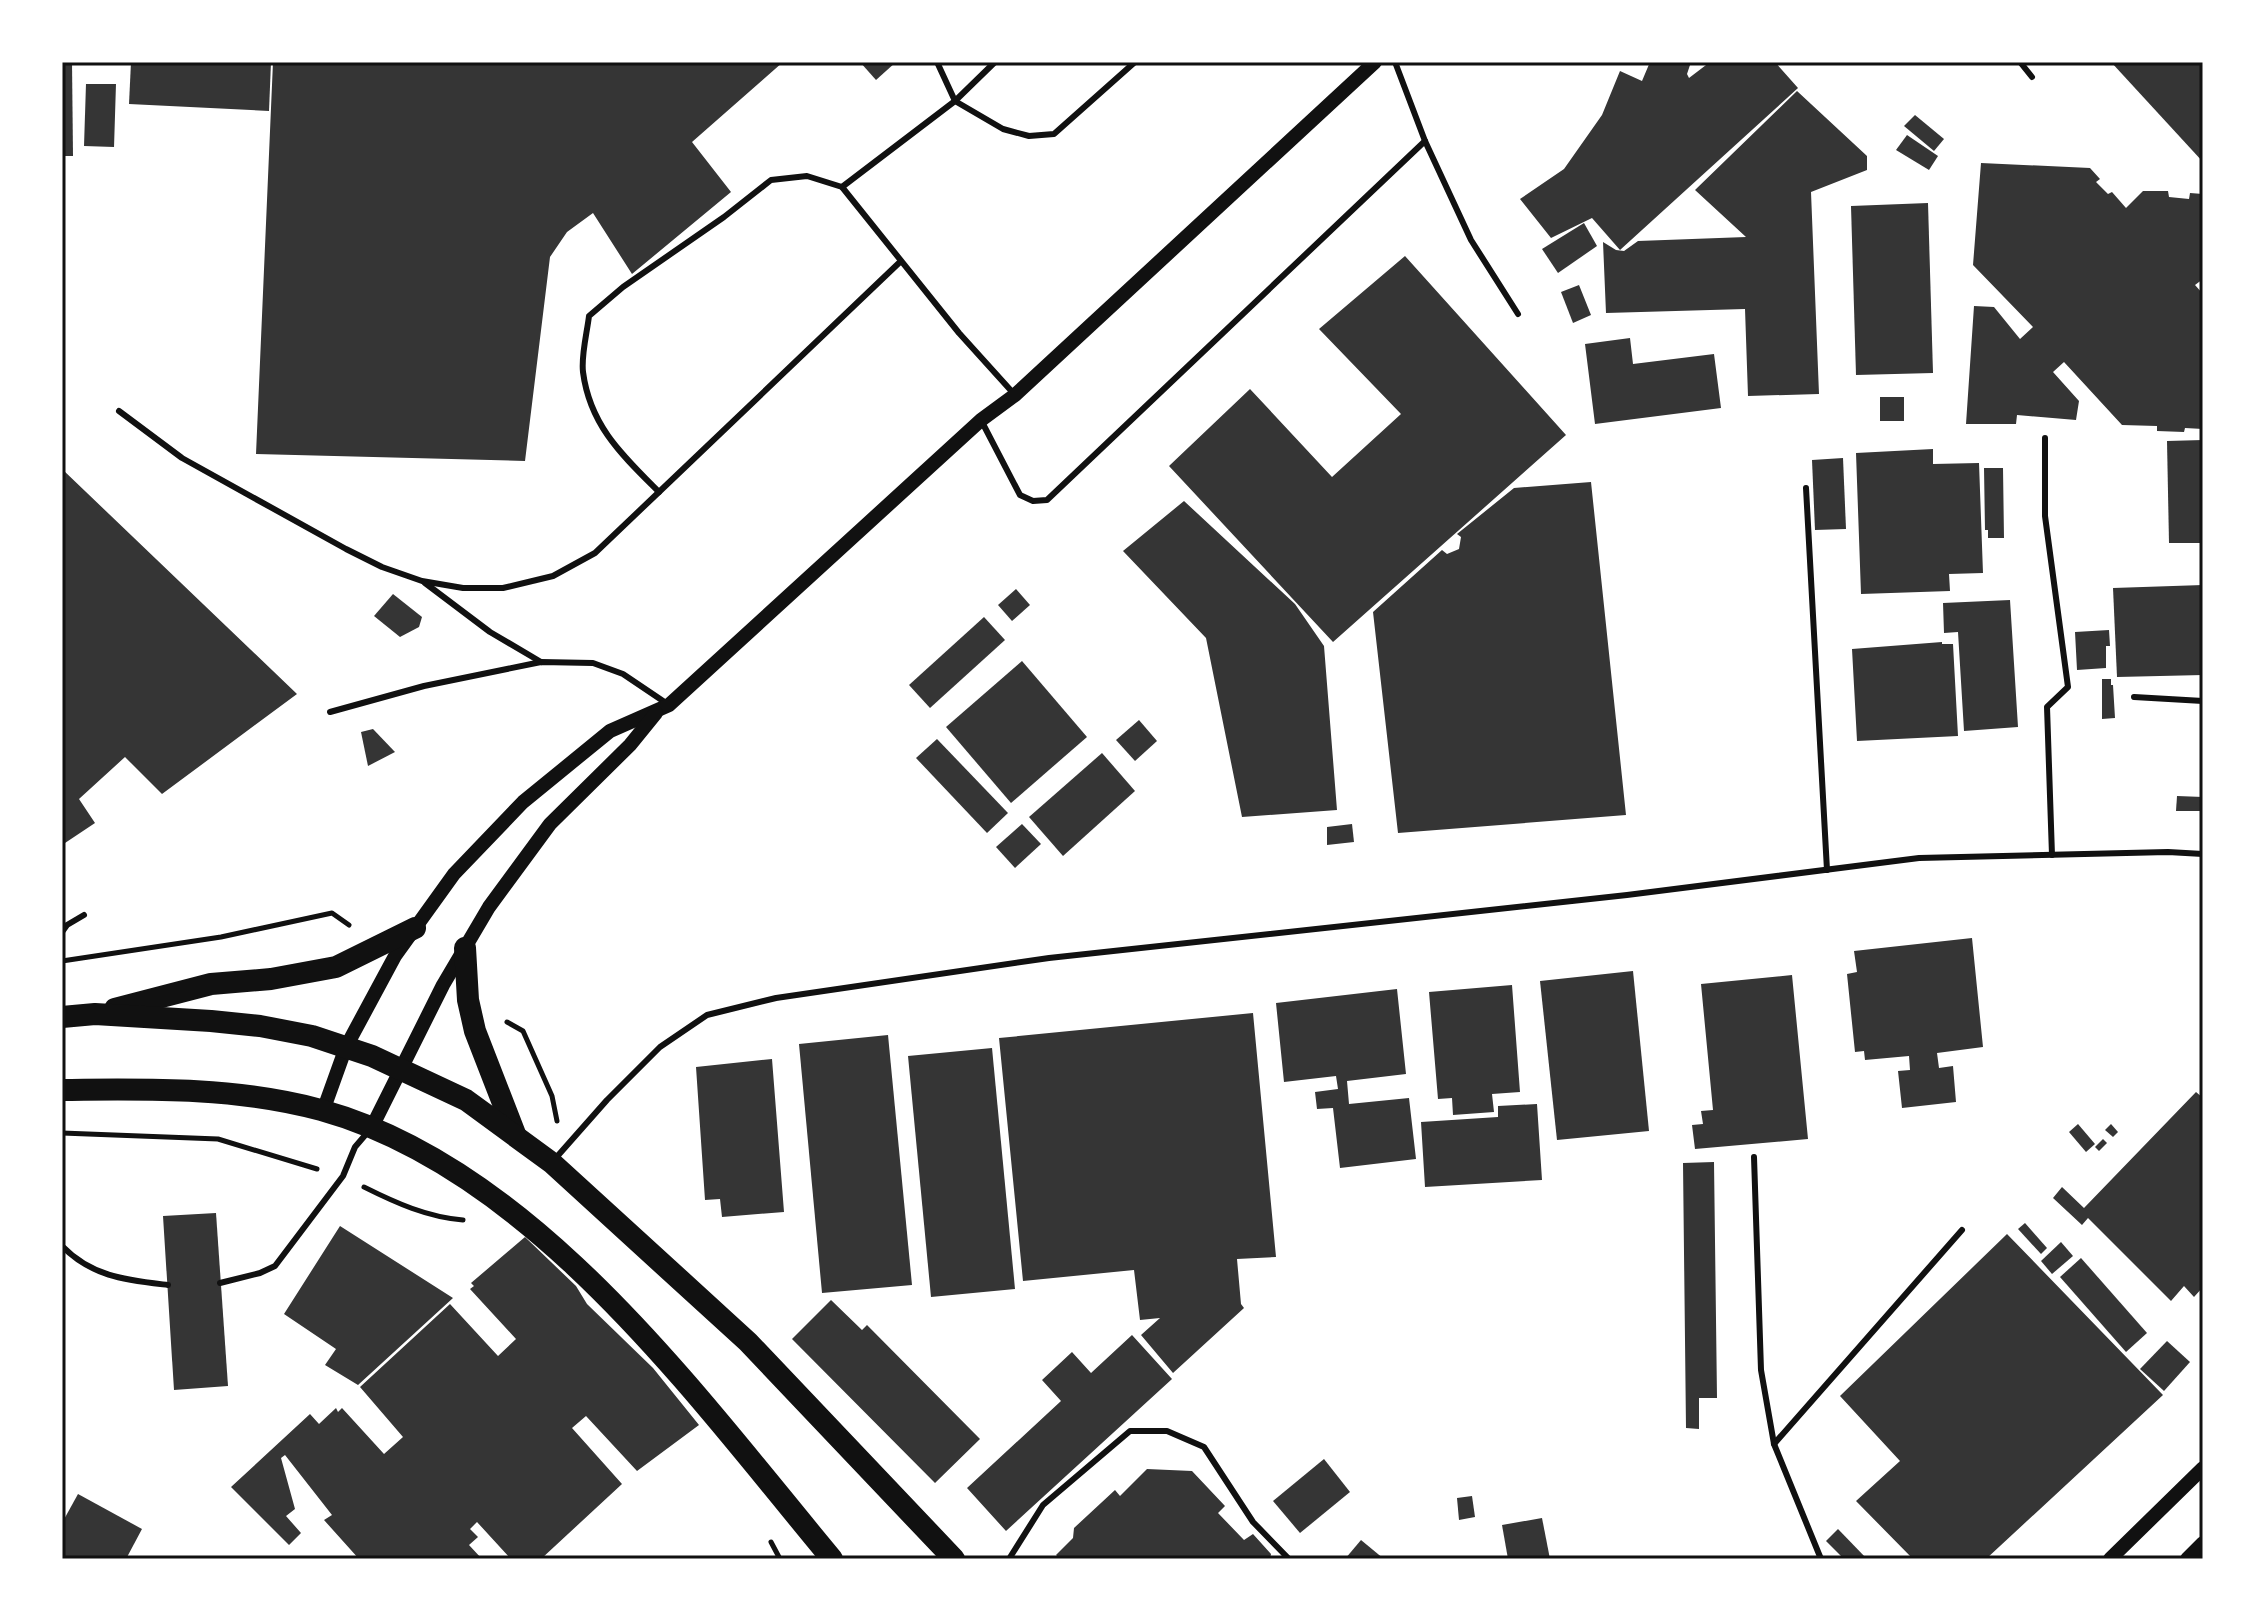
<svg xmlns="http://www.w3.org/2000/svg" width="2265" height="1621" font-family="'Source Sans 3',sans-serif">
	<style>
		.building { fill: #353535 }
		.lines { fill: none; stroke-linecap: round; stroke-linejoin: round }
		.path { stroke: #111; stroke-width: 5 }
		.service { stroke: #111; stroke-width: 6 }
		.tertiary { stroke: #111; stroke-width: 14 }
		.trunk { stroke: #111; stroke-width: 22 }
		.neatline { fill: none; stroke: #111; stroke-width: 3 }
	</style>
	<rect width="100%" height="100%" fill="#fff"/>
	<g class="building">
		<path d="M62 62H72L73 156H62Z"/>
		<path d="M131 62H271L269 111 129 104Z"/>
		<path d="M273 62H783L692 142 731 192 632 274 593 213 567 232 550 257 525 461 256 454Z"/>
		<path d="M860 62H896L876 80Z"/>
		<path d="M1650 62H1691L1687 74 1689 78 1710 62H1775L1798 88 1620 250 1592 218 1551 238 1520 199 1564 169 1602 115 1620 71 1642 81Z"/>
		<path d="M2111 62H2203V162Z"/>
		<path d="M86 84H116L114 147 84 146Z"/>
		<path d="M1797 91 1867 156V170L1811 192 1819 394 1748 396 1745 309 1606 313 1603 242 1616 250 1624 251 1638 241 1746 237 1695 190Z"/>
		<path d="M1915 115 1944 139 1934 151 1904 126Z"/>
		<path d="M1907 135 1938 156 1929 170 1896 150Z"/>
		<path d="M1981 163 2090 168 2100 179 2096 182 2108 194 2112 192 2126 208 2143 191H2168L2169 197 2189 199 2190 193 2203 194V279L2195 285 2203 294V429L2185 428 2184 432 2157 431V426L2122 425 2064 362 2053 372 2079 401 2076 420 2017 415 2016 424H1966L1974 306 1994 307 2020 339 2033 327 1973 265Z"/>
		<path d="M1928 203 1933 373 1856 375 1851 206Z"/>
		<path d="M1584 223 1597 246 1558 273 1542 249Z"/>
		<path d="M1405 256 1566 435 1333 642 1169 466 1250 389 1332 477 1401 414 1319 329Z"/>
		<path d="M1579 285 1591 315 1573 323 1561 292Z"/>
		<path d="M1630 338 1633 364 1714 354 1721 408 1595 424 1585 344Z"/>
		<rect x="1880" y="397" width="24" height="24"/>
		<path d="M2203 440V543H2169L2167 441Z"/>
		<path d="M1933 449V464L1979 463 1983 573 1949 574 1950 591 1861 594 1856 453Z"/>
		<path d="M1843 458 1846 529 1815 530 1812 460Z"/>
		<path d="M1984 468H2003L2004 538H1988V530H1985Z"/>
		<path d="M62 469 297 694 162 794 125 757 79 799 95 823 62 845Z"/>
		<path d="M1591 482 1626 815 1398 833 1373 612 1442 550 1447 554 1459 549 1461 537 1457 534 1514 488Z"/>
		<path d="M1184 501 1295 604 1324 646 1337 810 1242 817 1206 638 1123 551Z"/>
		<path d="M2203 585V675L2117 677 2113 588Z"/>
		<path d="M1016 589 1030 605 1012 621 998 605Z"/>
		<path d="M393 594 422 617 419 627 400 637 374 616Z"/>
		<path d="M2010 600 2018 727 1964 731 1958 632 1944 633 1943 603Z"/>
		<path d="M984 617 1005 640 930 708 909 685Z"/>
		<path d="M2109 630 2110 646H2106V668L2077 670 2075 632Z"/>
		<path d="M1942 642V644H1953L1958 736 1857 741 1852 649Z"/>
		<path d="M1022 661 1087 737 1011 803 946 727Z"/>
		<path d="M2102 679H2111V685H2113L2115 718 2102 719Z"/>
		<path d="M1139 720 1157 741 1135 761 1116 740Z"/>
		<path d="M373 729 395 752 368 766 361 732Z"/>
		<path d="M937 739 1008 813 987 833 916 758Z"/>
		<path d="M1102 753 1135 791 1063 856 1029 817Z"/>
		<path d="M2177 796 2203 797V811H2176Z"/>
		<path d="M1022 824 1041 844 1015 868 996 847Z"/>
		<path d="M1352 824 1354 842 1327 845V827Z"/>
		<path d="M1972 938 1983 1047 1937 1053 1939 1068 1953 1066 1956 1102 1902 1108 1898 1071 1910 1070 1909 1056 1865 1060 1864 1051 1855 1052 1847 974 1857 972 1854 951Z"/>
		<path d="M1633 971 1649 1131 1557 1140 1540 981Z"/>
		<path d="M1792 975 1808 1139 1695 1149 1692 1125 1703 1124 1701 1111 1713 1110 1701 984Z"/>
		<path d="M1512 985 1520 1092 1492 1094 1494 1112 1453 1115 1452 1098 1438 1099 1429 992Z"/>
		<path d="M1397 989 1406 1074 1347 1081 1349 1104 1409 1098 1416 1159 1340 1168 1333 1108 1317 1109 1315 1092 1338 1089 1336 1076 1284 1082 1276 1003Z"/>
		<path d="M1253 1013 1276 1257 1237 1259 1241 1304 1244 1308 1173 1373 1141 1335 1160 1318 1140 1320 1134 1270 1023 1281 999 1038Z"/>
		<path d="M888 1035 912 1285 822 1293 799 1044Z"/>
		<path d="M992 1048 1015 1289 931 1297 908 1056Z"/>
		<path d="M772 1059 784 1212 722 1217 720 1199 705 1200 696 1067Z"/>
		<path d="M2196 1092 2203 1098V1287L2194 1297 2184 1286 2171 1301 2088 1218 2082 1225 2053 1198 2062 1187 2084 1208Z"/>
		<path d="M1537 1104 1542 1180 1425 1187 1421 1122 1498 1117V1106Z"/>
		<path d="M2078 1124 2095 1144 2086 1152 2069 1132Z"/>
		<path d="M2111 1124 2118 1132 2113 1137 2105 1130Z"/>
		<path d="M2103 1139 2107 1143 2099 1151 2095 1147Z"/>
		<path d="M1714 1162 1717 1398H1699V1429L1686 1428 1683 1163Z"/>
		<path d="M216 1213 228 1386 174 1390 163 1216Z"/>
		<path d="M2025 1223 2047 1248 2041 1254 2018 1229Z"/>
		<path d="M340 1226 453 1298 358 1385 325 1365 336 1349 284 1314Z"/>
		<path d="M2007 1234 2163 1395 1986 1559H1913L1856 1501 1900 1461 1840 1396Z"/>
		<path d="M525 1237 576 1286 587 1304 653 1368 699 1425 637 1471 586 1416 572 1428 622 1484 541 1559H511L477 1522 470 1529 478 1537 469 1545 482 1559H359L324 1520 332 1515 285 1455 281 1458 295 1509 286 1516 301 1533 289 1545 231 1487 310 1414 319 1424 336 1408 338 1412 342 1408 384 1454 403 1437 360 1387 450 1304 498 1356 516 1339 470 1289 474 1286 471 1283Z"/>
		<path d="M2061 1242 2073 1256 2052 1274 2041 1261Z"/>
		<path d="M2081 1258 2147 1333 2126 1352 2060 1277Z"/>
		<path d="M831 1300 862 1330 867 1325 980 1439 935 1483 792 1339Z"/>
		<path d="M1132 1335 1172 1379 1006 1531 967 1488 1061 1401 1042 1380 1072 1352 1091 1373Z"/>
		<path d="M2167 1341 2190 1362 2164 1391 2140 1369Z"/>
		<path d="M1324 1459 1350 1492 1300 1533 1273 1501Z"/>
		<path d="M1147 1469 1192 1471 1225 1506 1218 1513 1244 1540 1253 1534 1271 1554 1270 1559H1060L1056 1555 1073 1538 1074 1528 1115 1490 1120 1496Z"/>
		<path d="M78 1494 142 1529 126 1559H62V1523Z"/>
		<path d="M1472 1496 1475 1517 1459 1520 1457 1498Z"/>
		<path d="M1542 1518 1550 1559H1508L1502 1525Z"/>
		<path d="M1838 1529 1867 1559H1844L1826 1541Z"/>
		<path d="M1361 1540 1384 1559H1345Z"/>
	</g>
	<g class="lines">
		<g class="path">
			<path d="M62 961 221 937 332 913 349 925"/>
			<path d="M507 1022 523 1031 552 1096 557 1121"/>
			<path d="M62 1133 218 1139 317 1169"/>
			<path d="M364 1187C396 1203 427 1217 463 1220"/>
			<path d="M771 1542 780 1559"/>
		</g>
		<g class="service">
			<path d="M937 62 955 101 1003 129 1029 136 1054 134 1135 62"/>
			<path d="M1395 62 1425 141 1471 240 1518 314"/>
			<path d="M2020 62 2032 77"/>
			<path d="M842 187 955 101 995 62"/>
			<path d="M901 261 659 492C623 456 590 426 583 372 581 355 587 333 589 316L623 287 724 217 771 180 807 176 842 187 959 333 1015 395"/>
			<path d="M119 411 182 458 346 549 382 567 422 581 463 588H503L553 576 595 553 659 492"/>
			<path d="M982 422 1020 495 1033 501 1047 500 1425 141"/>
			<path d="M2045 438V516L2068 687 2047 707 2052 855"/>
			<path d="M1806 488 1827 870"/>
			<path d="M425 583 490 632 541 662"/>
			<path d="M2134 697 2203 701"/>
			<path d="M330 712 424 686 541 662 593 663 623 674 669 705"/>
			<path d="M62 932 67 925 84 915"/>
			<path d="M1754 1157 1761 1370 1774 1444 1821 1559"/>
			<path d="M554 1160 607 1100 660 1047 707 1015 776 998 1049 958 1627 895 1919 858 2168 852 2203 854"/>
			<path d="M62 1246C92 1277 127 1280 168 1285"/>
			<path d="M220 1283 260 1273 275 1266 343 1176 355 1147 367 1133"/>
			<path d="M1774 1444 1962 1230"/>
			<path d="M1009 1559 1043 1505 1130 1431H1167L1204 1447 1253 1522 1289 1559"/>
		</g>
		<g class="tertiary">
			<path d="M323 1111 346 1047 395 956 454 874 523 802 610 731 669 705 981 420 1015 395 1375 62"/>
			<path d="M372 1127 443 985 489 907 550 824 630 745 656 713"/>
			<path d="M2110 1559 2203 1468"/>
			<path d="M2187 1559 2203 1543"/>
		</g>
		<g class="trunk">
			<path d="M465 948 468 1000 475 1031 515 1134"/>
			<path d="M115 1009 211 984 271 979 336 967 415 928"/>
			<path d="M62 1017 95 1014 211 1021 260 1026 312 1036 372 1056 466 1100 552 1163 748 1342 954 1559"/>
			<path d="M62 1090C148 1089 237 1087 321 1110 534 1169 696 1396 832 1559"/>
		</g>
	</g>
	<rect width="2265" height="1621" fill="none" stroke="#ffffff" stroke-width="128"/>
	<rect x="64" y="64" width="2137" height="1493" class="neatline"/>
</svg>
